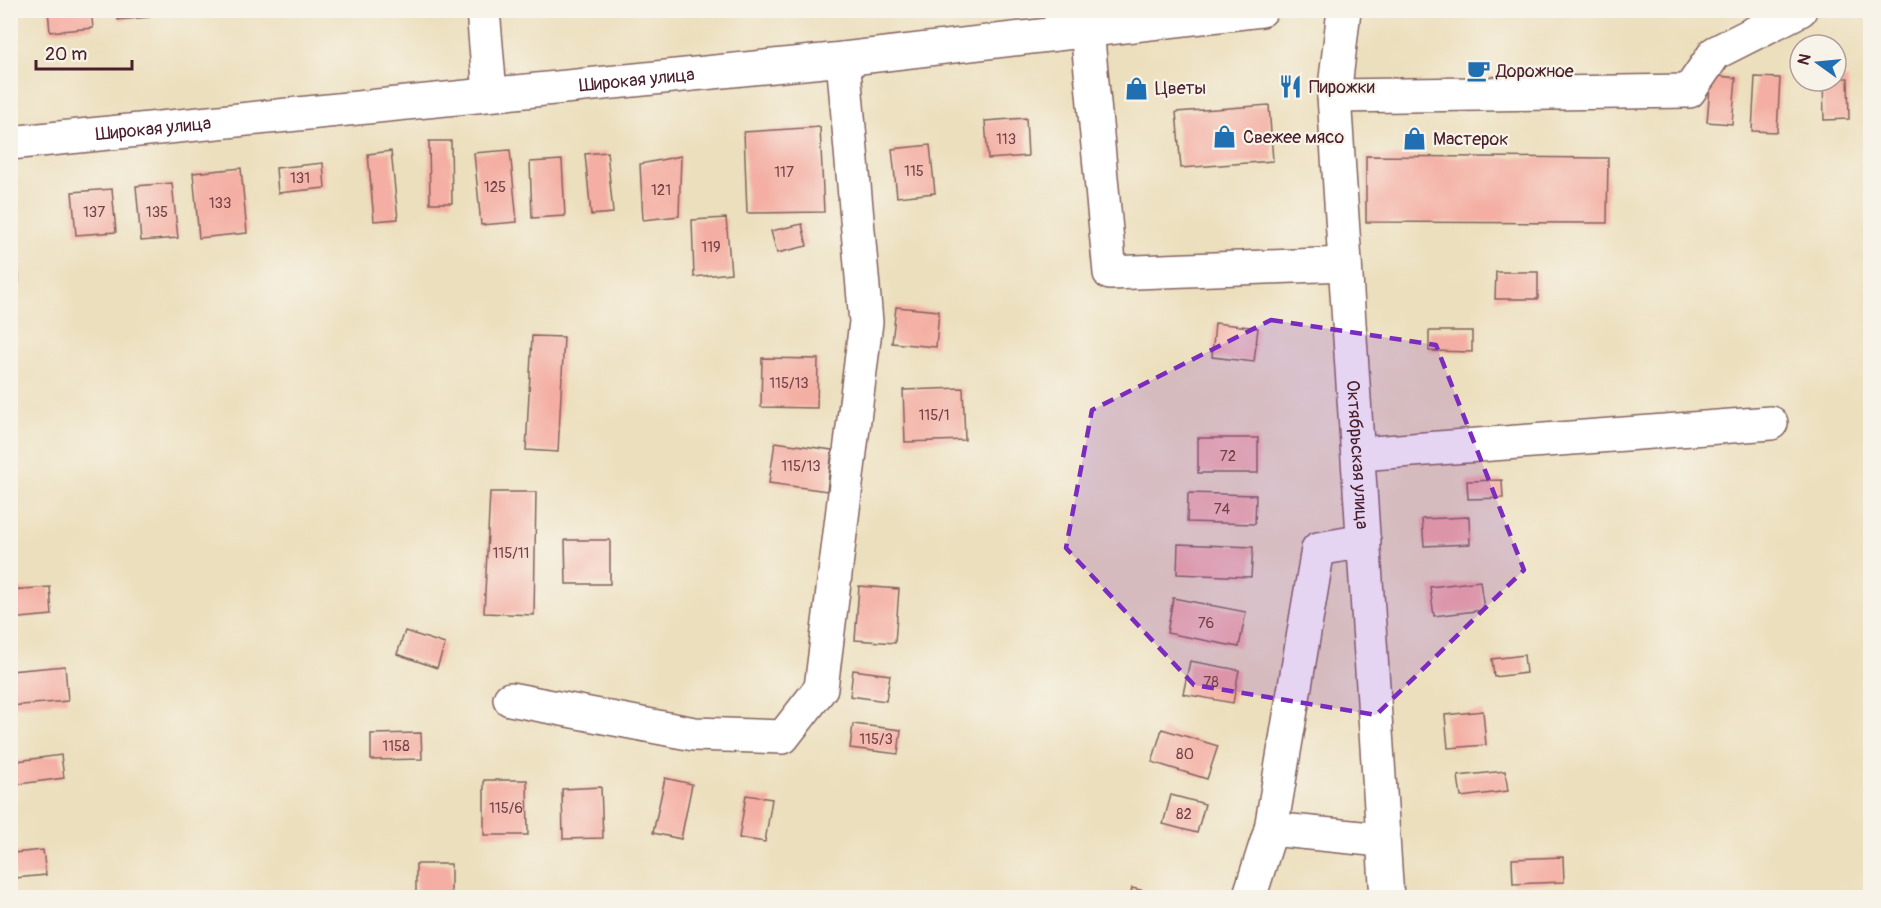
<svg xmlns="http://www.w3.org/2000/svg" width="1881" height="908" viewBox="0 0 1881 908" font-family="Pangolin,sans-serif">
<rect width="100%" height="100%" fill="#f7f3e8"/>
<filter id="ink" filterUnits="userSpaceOnUse"><feTurbulence type="fractalNoise" baseFrequency=".0167" numOctaves="2"/><feDisplacementMap in="SourceGraphic" scale="12" xChannelSelector="R" yChannelSelector="G"/><feConvolveMatrix kernelMatrix="1 2 1 2 8 2 1 2 1" color-interpolation-filters="sRGB"/></filter>
<filter id="wash" filterUnits="userSpaceOnUse"><feTurbulence type="fractalNoise" baseFrequency=".008" numOctaves="4" result="noise"/><feDisplacementMap in="SourceGraphic" scale="24" xChannelSelector="R" yChannelSelector="G"/><feGaussianBlur stdDeviation="1.35" result="paint"/><feColorMatrix in="noise" values="0 0 0 0 0 0 0 0 0 0 0 0 0 0 0 0 0 1.4 0 .05"/><feComposite in="paint" operator="in"/></filter>
<g filter="url(#wash)">
<rect width="100%" height="100%" fill="#ecdfbd"/>
<g id="blocks">
<path fill="#f4aea3" d="M48 10H91L93 28 50 32Z
M118 10H149V17L118 20Z
M189 10H215L216 13 190 15Z
M1711 75 1736 78 1732 124 1707 122Z
M1755 77 1780 78 1777 132 1752 131Z
M1836 78H1848L1849 119 1824 120 1823 81H1836Z
M1269 105 1273 161 1181 168 1176 112Z
M1026 118 1028 156 988 159 985 121Z
M820 127 824 212 747 213 744 132Z
M429 141H451L452 203H430Z
M930 145 935 193 897 197 892 149Z
M510 150 517 222 481 225 474 153Z
M391 151 398 219 374 221 368 154Z
M607 152 613 213 591 215 585 154Z
M681 156 679 216 643 220 640 164Z
M1366 156 1608 158 1607 223 1366 222Z
M562 160 565 216 532 218 530 162Z
M323 163 325 188 278 193 276 168Z
M241 168 247 233 199 238 193 173Z
M172 183 178 238 141 241 136 186Z
M112 189 116 232 76 235 72 192Z
M726 218 731 273 694 277 692 220Z
M802 224 807 246 777 253 771 231Z
M10 231H16L19 282 10 283Z
M1496 272H1538V299H1495Z
M896 307 939 311 936 347 892 343Z
M1215 323 1258 328 1254 362 1212 357Z
M1429 331H1472V352L1429 351Z
M532 336 564 337 558 452 526 450Z
M762 358 818 359 817 408 761 407Z
M963 388 965 440 905 442 903 390Z
M1198 438H1258V473H1198Z
M775 442 832 450 827 491 769 483Z
M1502 480 1503 498 1468 499 1467 481Z
M490 492H536L534 615 484 613Z
M1188 493 1256 495 1255 524 1187 522Z
M1469 517 1470 544 1424 546 1422 519Z
M565 540H610V584H566Z
M1178 544 1253 547 1251 577 1177 574Z
M1480 581 1484 610 1434 616 1430 587Z
M859 586 899 589 895 643 855 640Z
M50 587 52 615 10 619V590Z
M1173 598 1246 612 1239 647 1167 633Z
M405 631 445 644 437 668 397 654Z
M1524 655 1526 673 1494 677 1492 659Z
M1190 661 1239 670 1233 703 1183 694Z
M65 666 68 701 10 706V671Z
M853 670 890 675 886 701 850 696Z
M1483 711 1486 745 1448 748 1445 715Z
M853 724 901 730 898 754 850 748Z
M1162 729 1218 746 1207 779 1152 762Z
M421 733 422 759 371 760V734Z
M61 755 64 778 12 785 10 762Z
M1505 771 1508 791 1461 797 1458 776Z
M665 778 692 784 681 839 653 833Z
M484 780H527L528 835H484Z
M601 787 603 838 563 839 562 789Z
M746 795 772 799 765 842 739 838Z
M1171 795 1205 804 1197 833 1163 824Z
M43 850 46 875 15 878 13 853Z
M1563 857 1564 882 1513 884 1512 859Z
M416 864H451V898H416Z
M1132 888 1171 897V898H1130Z"/>
</g>
</g>
<g filter="url(#ink)">
<use href="#blocks" fill-opacity="0" stroke="#83625e" stroke-width="1.5"/>
<g fill="none" stroke-linecap="round" stroke-linejoin="round">
<defs>
<g id="minor">
<path d="M483 10 490 93"/>
<path d="M1061 10V32"/>
<path id="s1" d="M1344 10 1334 96 1387 898"/>
<path d="M1087 29 1110 273 1345 264"/>
<path d="M1334 96 1689 91 1715 53 1800 10"/>
<path d="M1359 454 1771 423"/>
<path d="M510 699 694 734 783 737 821 688 866 322 843 59"/>
<path d="M1271 829 1318 549 1364 541"/>
<path d="M1249 898 1271 829 1381 840"/>
</g>
<g id="major">
<path id="s2" d="M10 143 843 59 1261 10"/>
</g>
</defs>
<use href="#minor" stroke="#83625e" stroke-width="36"/>
<use href="#major" stroke="#83625e" stroke-width="36"/>
<use href="#minor" stroke="#fff" stroke-width="33"/>
<use href="#major" stroke="#fff" stroke-width="33"/>
</g>
</g>
<path fill="#7b2cbf" fill-opacity="0.2" stroke="#7b2cbf" stroke-width="4.5" stroke-dasharray="12 8" stroke-linejoin="round" d="M1271 320 1436 345 1524 570 1376 715 1194 685 1066 548 1092 410Z"/>
<defs>
<symbol id="cafe-bare" viewBox="-9 -9 18 18"><path d="M-5.5-4.5H6V0H3Q3 3.5 0 3.5H-2.5Q-5.5 3.5-5.5 0ZM3-3.2v2h1.7v-2ZM-6 4.5H4V6H-6Z" fill="#1f6fb2" stroke="#f7f3e8" stroke-width="2.5" paint-order="stroke"/></symbol>
<symbol id="restaurant-bare" viewBox="-9 -9 18 18"><path d="M-5-6h1v4h1v-4h1v4h1v-4h1v5L-1.5 .5V6h-2V.5L-5-1ZM5-6V6H3V1.5H1.5Q1.5-4 5-6Z" fill="#1f6fb2" stroke="#f7f3e8" stroke-width="2.5" paint-order="stroke"/></symbol>
<symbol id="shop-bare" viewBox="-9 -9 18 18"><path d="M-5-2.5h2.3a2.7 3.5 0 0 1 5.4 0H5L5.5 6h-11ZM-1.5-2.5h3a1.5 2.3 0 0 0-3 0Z" fill="#1f6fb2" stroke="#f7f3e8" stroke-width="2.5" paint-order="stroke"/></symbol>
</defs>
<g fill-rule="evenodd">
<use href="#cafe-bare" x="1462" y="54" width="33" height="33"/>
<use href="#restaurant-bare" x="1274" y="70" width="33" height="33"/>
<use href="#shop-bare" x="1120" y="72" width="33" height="33"/>
<use href="#shop-bare" x="1208" y="120" width="33" height="33"/>
<use href="#shop-bare" x="1398" y="122" width="33" height="33"/>
</g>
<g text-anchor="middle" stroke-width="4.5" stroke-linejoin="round" paint-order="stroke">
<g font-size="15" fill="#744349">
<text x="1006" y="144">113</text>
<text x="914" y="176">115</text>
<text x="784" y="177">117</text>
<text x="300" y="183">131</text>
<text x="495" y="192">125</text>
<text x="661" y="195">121</text>
<text x="220" y="208">133</text>
<text x="94" y="217">137</text>
<text x="157" y="217">135</text>
<text x="711" y="252">119</text>
<text x="789" y="388">115/13</text>
<text x="934" y="420">115/1</text>
<text x="1228" y="461">72</text>
<text x="801" y="471">115/13</text>
<text x="1222" y="514">74</text>
<text x="511" y="558">115/11</text>
<text x="1206" y="628">76</text>
<text x="1211" y="687">78</text>
<text x="876" y="744">115/3</text>
<text x="396" y="751">1158</text>
<text x="1185" y="759">80</text>
<text x="506" y="813">115/6</text>
<text x="1184" y="819">82</text>
</g>
<g font-size="18" fill="#4a1f2b" stroke="#f7f3e8" text-anchor="start">
<text x="1496" y="77">Дорожное</text>
<text x="1309" y="93">Пирожки</text>
<text x="1155" y="94">Цветы</text>
<text x="1243" y="143">Свежее мясо</text>
<text x="1433" y="145">Мастерок</text>
</g>
<g font-size="18" fill="#4a1f2b" stroke="#f7f3e8">
<text dy="6" stroke="none"><textPath href="#s2" startOffset="630">Широкая улица</textPath></text>
<text dy="6" stroke="none"><textPath href="#s2" startOffset="144">Широкая улица</textPath></text>
<text dy="6" stroke="none"><textPath href="#s1" startOffset="446">Октябрьская улица</textPath></text>
</g>
</g>
<rect width="1881" height="908" fill="none" stroke="#f7f3e8" stroke-width="36"/>
<g transform="translate(1818 63) rotate(285)"><circle r="28" fill="#f7f3e8" stroke="#b29e9c" stroke-width="1.5"/>
<path d="M0-4.5L10 22L0 15L-10 22Z" fill="#1f6fb2"/>
<text y="-9" font-size="16" font-weight="bold" text-anchor="middle" fill="#4a1f2b">N</text>
</g>
<path d="M36 60v9h96v-9" fill="none" stroke="#4a1f2b" stroke-width="3"/>
<text x="45" y="60" font-size="18" fill="#4a1f2b" stroke="#f7f3e8" stroke-width="4.5" paint-order="stroke">20 m</text>
</svg>
